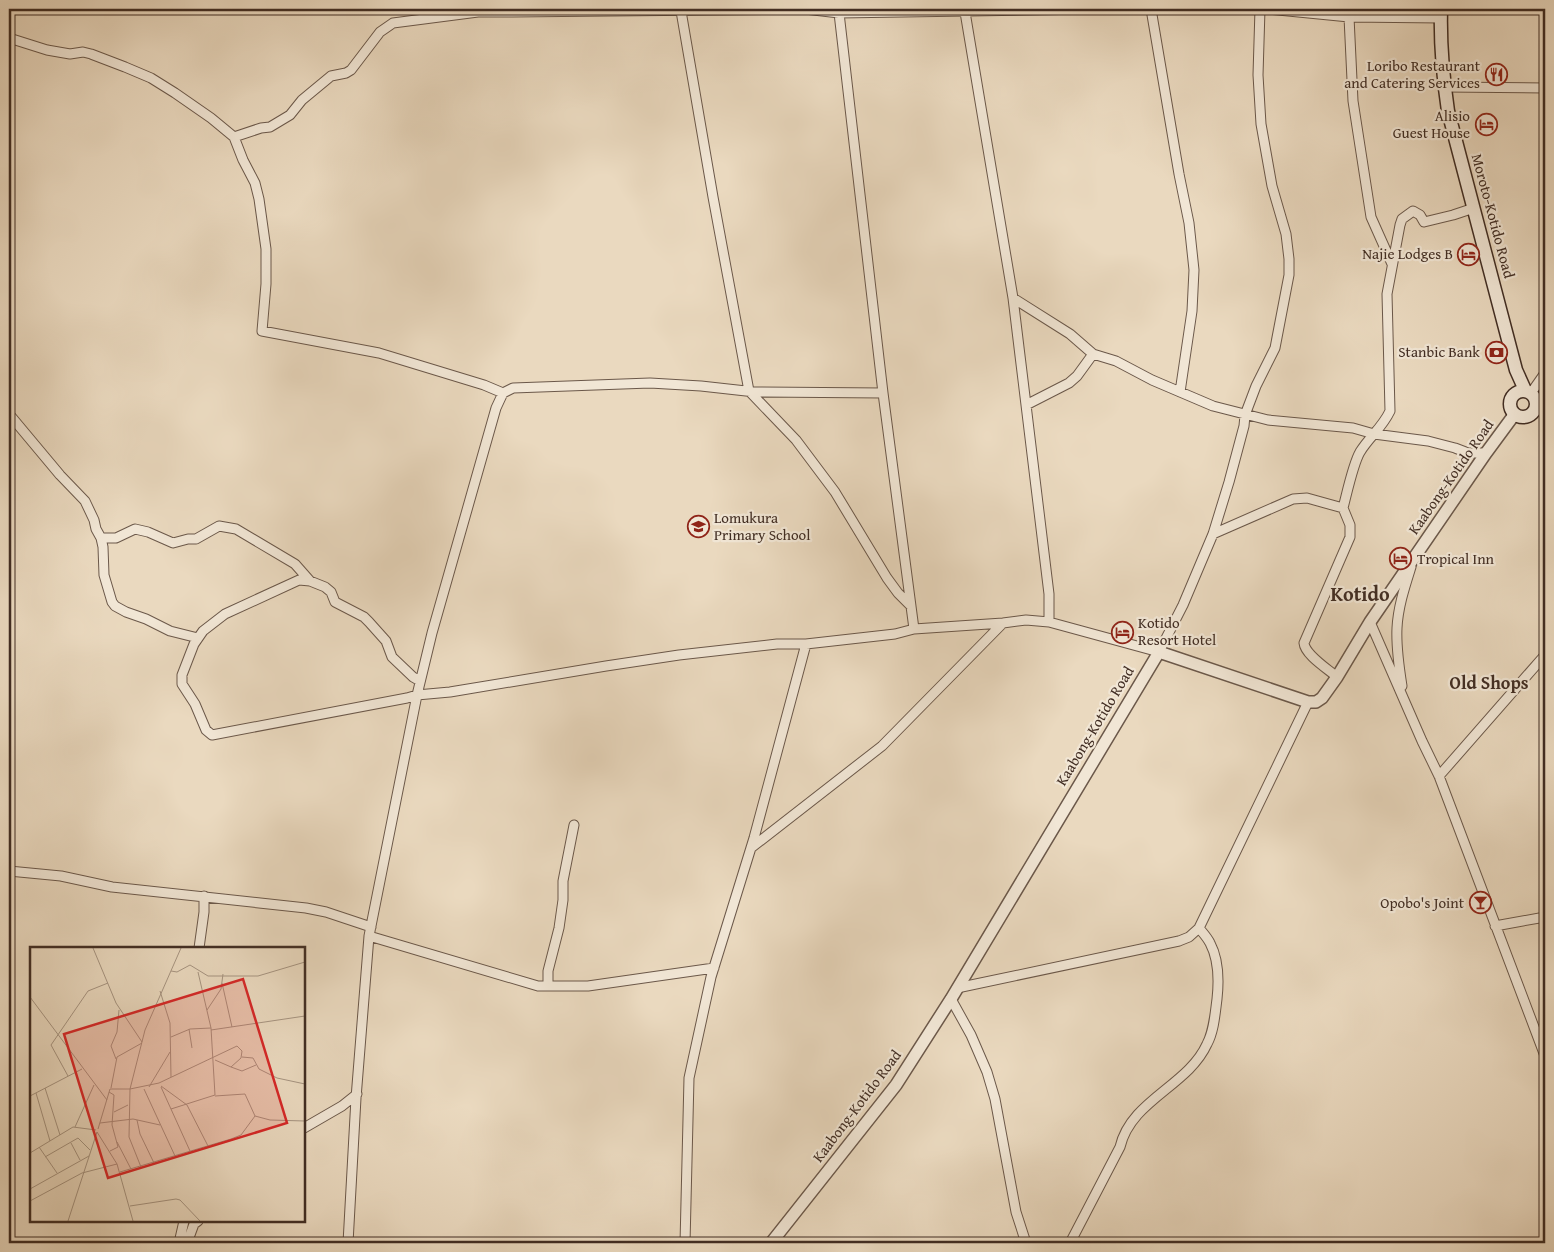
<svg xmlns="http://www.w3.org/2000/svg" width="1554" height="1252" viewBox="0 0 1554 1252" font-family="'Gentium Book Plus',serif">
<rect width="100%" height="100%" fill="#ead9bf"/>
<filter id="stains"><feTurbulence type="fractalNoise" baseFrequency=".004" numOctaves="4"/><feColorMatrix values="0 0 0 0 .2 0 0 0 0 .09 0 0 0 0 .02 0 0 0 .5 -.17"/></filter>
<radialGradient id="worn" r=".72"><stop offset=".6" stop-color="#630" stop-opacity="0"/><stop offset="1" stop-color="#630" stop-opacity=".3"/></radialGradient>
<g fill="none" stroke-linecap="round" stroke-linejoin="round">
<defs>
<path id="minor" d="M1151 9 1179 174 1189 223 1194 270 1192 311 1180 392
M1268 9 1349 17 1441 18
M681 11 713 197 749 391 796 440 835 492 887 578 898 593 911 606
M965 12 1013 298 1049 594V622
M839 13 883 393 914 629
M1349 17 1353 101 1371 217 1392 264
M9 38 47 50 70 54 83 52 91 54 125 67 151 78 175 93 211 118 234 137 243 160 255 183 259 199 266 249V284L262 331 379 353 484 385 503 393
M1444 87 1545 88
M234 137 261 128 270 127 290 115 302 100 331 76 346 73 351 70 380 32 393 23 478 12H512L805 9 839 13 1088 9
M1013 298 1070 334 1093 354 1116 361 1152 380 1213 406 1268 420 1353 428 1374 434 1428 441 1455 448 1468 453H1486
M1531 393 1545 373
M1026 405 1069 383 1077 376 1093 354
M9 414 60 475 85 501 94 520 96 529 101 538 103 547 104 575 112 602 115 606 126 612 146 619 170 631 198 638
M1213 534 1293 499 1307 498 1343 508
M101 538H116L135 529 148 532 173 543 188 539H196L219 526 236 529 295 564 310 581
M1370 622 1422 741 1439 776 1545 1056
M1337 677C1328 669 1305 655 1304 643L1350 537V525L1343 508C1347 493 1353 464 1360 452 1370 436 1382 428 1390 411L1387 294 1400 225 1402 219 1413 211 1420 215 1424 222 1453 215 1474 208
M420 681 413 677 392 657 386 641 369 622 364 617 335 602 331 592 325 587 310 581 299 580 225 614 203 631 194 644 182 675V684L195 704 206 730 212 735 407 698 417 695 450 692 606 666 679 655 777 644H806L895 634 914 629 1003 623 1026 620 1049 622 1159 652 1183 605 1213 534 1229 482 1244 426 1245 415 1256 386 1275 348 1289 275V259L1286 234 1272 186 1261 124 1258 75 1260 9
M1402 686C1399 667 1396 647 1397 628 1398 607 1405 586 1411 567
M1439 776 1545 655
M751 848 882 746 1003 623
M9 871 61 876 112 887 306 908 326 912 371 927
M1495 926 1545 917
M369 936 538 986H588L714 968
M199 948 204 912V896
M548 986V971L559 928 563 900V881L574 825
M957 988 1179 941 1189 937 1199 928 1308 702
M951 999 971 1035 987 1072 995 1099 1016 1212 1026 1243
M304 1128 342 1106 357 1094
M179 1243 184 1221
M187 1243 194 1224 198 1221
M348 1243 356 1098 369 936 417 695 432 633 496 408 503 393 513 388 650 383 701 386 755 392 883 393
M685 1243 689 1078 711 977 754 838 806 644
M1070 1243 1120 1147C1131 1100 1188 1086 1207 1044 1214 1031 1215 1014 1217 999 1219 981 1219 960 1210 943 1207 937 1202 932 1199 928"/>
<path id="tertiary" d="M771 1243 896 1085 951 999 1159 652 1308 702H1316L1322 698 1337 677 1370 622 1486 453 1514 415"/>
<path id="secondary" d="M1441 9C1440 43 1443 77 1448 111L1516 370 1525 390
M1510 404a13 13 0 1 1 26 0a13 13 0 1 1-26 0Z"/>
</defs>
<use href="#minor" stroke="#6b584a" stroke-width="11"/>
<use href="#tertiary" stroke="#6b584a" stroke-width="14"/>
<use href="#secondary" stroke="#412d23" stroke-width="15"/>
<use href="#minor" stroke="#f1e6d5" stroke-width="9"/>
<use href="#tertiary" stroke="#f1e6d5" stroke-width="11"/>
<use href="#secondary" stroke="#f1e6d5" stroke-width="12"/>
</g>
<defs>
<symbol id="restaurant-ring" viewBox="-11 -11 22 22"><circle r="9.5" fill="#f1e6d5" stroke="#8f2418" stroke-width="1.5"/><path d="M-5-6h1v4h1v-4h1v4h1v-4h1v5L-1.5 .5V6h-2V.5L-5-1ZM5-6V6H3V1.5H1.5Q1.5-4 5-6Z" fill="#8f2418"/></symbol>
<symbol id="hotel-ring" viewBox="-11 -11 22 22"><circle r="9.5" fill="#f1e6d5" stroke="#8f2418" stroke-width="1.5"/><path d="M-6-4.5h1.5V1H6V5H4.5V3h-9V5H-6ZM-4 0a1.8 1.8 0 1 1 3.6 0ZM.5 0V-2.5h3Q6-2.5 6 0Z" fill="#8f2418"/></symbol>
<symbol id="bank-ring" viewBox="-11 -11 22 22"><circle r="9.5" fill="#f1e6d5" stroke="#8f2418" stroke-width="1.5"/><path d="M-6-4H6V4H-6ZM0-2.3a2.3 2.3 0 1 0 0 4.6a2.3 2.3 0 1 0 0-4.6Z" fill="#8f2418"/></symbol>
<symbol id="school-ring" viewBox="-11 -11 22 22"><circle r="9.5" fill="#f1e6d5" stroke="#8f2418" stroke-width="1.5"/><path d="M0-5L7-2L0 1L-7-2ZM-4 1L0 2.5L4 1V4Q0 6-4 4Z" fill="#8f2418"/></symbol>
<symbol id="bar-ring" viewBox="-11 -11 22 22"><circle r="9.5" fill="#f1e6d5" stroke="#8f2418" stroke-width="1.5"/><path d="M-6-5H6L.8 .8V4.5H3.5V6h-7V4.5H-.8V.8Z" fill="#8f2418"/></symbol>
</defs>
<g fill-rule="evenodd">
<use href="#restaurant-ring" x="1484" y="62" width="25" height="25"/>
<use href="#hotel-ring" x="1474" y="112" width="25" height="25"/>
<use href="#hotel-ring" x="1456" y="242" width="25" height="25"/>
<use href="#bank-ring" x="1484" y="340" width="25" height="25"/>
<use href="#school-ring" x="686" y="514" width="25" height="25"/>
<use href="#hotel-ring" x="1388" y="546" width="25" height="25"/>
<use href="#hotel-ring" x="1110" y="620" width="25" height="25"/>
<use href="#bar-ring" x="1468" y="890" width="25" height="25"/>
</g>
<g text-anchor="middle" stroke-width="4.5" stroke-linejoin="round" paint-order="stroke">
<g font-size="15" fill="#412d23" stroke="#f1e6d5" text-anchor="end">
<text x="1480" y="71">Loribo Restaurant<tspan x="1480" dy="17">and Catering Services</tspan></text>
<text x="1470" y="121">Alisio<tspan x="1470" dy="17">Guest House</tspan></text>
<text x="1453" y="259">Najie Lodges B</text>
<text x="1480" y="357">Stanbic Bank</text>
<text x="714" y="523" text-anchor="start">Lomukura<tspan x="714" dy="17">Primary School</tspan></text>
<text x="1417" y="564" text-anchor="start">Tropical Inn</text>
<text x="1138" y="628" text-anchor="start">Kotido<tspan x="1138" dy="17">Resort Hotel</tspan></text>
<text x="1464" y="908">Opobo's Joint</text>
</g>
<g font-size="15" fill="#412d23" stroke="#f1e6d5">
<text transform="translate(1493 216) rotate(75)" y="5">Moroto-Kotido Road</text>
<text transform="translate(1451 477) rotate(-55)" y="5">Kaabong-Kotido Road</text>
<text transform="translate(1095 726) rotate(-59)" y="5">Kaabong-Kotido Road</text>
<text transform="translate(857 1106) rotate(-53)" y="5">Kaabong-Kotido Road</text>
</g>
<g font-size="18" font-weight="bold" fill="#412d23" stroke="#f1e6d5">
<text x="1489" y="689">Old Shops</text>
</g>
<g font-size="20" font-weight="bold" fill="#412d23" stroke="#f1e6d5">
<text x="1360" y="601">Kotido</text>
</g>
</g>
<g transform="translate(30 947)">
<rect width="275" height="275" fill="#ead9bf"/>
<path fill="none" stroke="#a69481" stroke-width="1" d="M63 1 86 56 112 95M141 24 147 25 160 18 178 29H228L275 15M192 36 202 80M130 44 140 76 141 130M0 50 77 153M177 63 191 42 193 27M159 82 162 101M181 83 275 69M141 90 160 82 181 81M212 110 223 111 229 122 247 131 275 137M86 112 81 99 87 85 89 63M201 120 212 124 226 118M38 129 21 98 58 44 78 36M131 139 157 158 178 199M119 140 140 105M131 140 160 204M15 141 30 188M81 141 87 110 112 96M114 142 145 209M79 145 84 148 82 178 88 200 80 204M6 146 20 194M0 149 52 122M185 149 215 147 225 169 240 173 275 174M141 162 185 148 181 81 168 25M84 165 98 158M107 173 110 187 124 216M70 176 103 172 130 178M45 180 64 138M68 182 80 142H100L115 83 151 1M67 185 87 217 103 274M87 195 101 222M41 196 50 213M9 200 27 226M0 206 43 180 66 183M15 210 48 191 60 203M111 220 99 190 100 142 129 136 207 99 212 104 211 111 201 120 185 113M90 225 201 192 211 188 225 169M0 242 59 209M0 254 52 226 87 217M100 259 146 252 150 253 170 274M38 274 67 185"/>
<path fill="#d62828" fill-opacity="0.15" stroke="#d62828" stroke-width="2.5" d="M213 32 257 176 78 231 34 87Z"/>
<rect width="275" height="275" fill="none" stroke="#412d23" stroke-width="2.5"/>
</g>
<rect width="1554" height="1252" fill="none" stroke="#ead9bf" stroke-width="30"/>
<rect x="10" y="10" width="1534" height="1232" fill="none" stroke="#412d23" stroke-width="2.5"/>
<rect x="15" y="15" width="1524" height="1222" fill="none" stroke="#412d23"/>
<rect width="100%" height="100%" filter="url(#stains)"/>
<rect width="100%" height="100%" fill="url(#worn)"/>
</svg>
